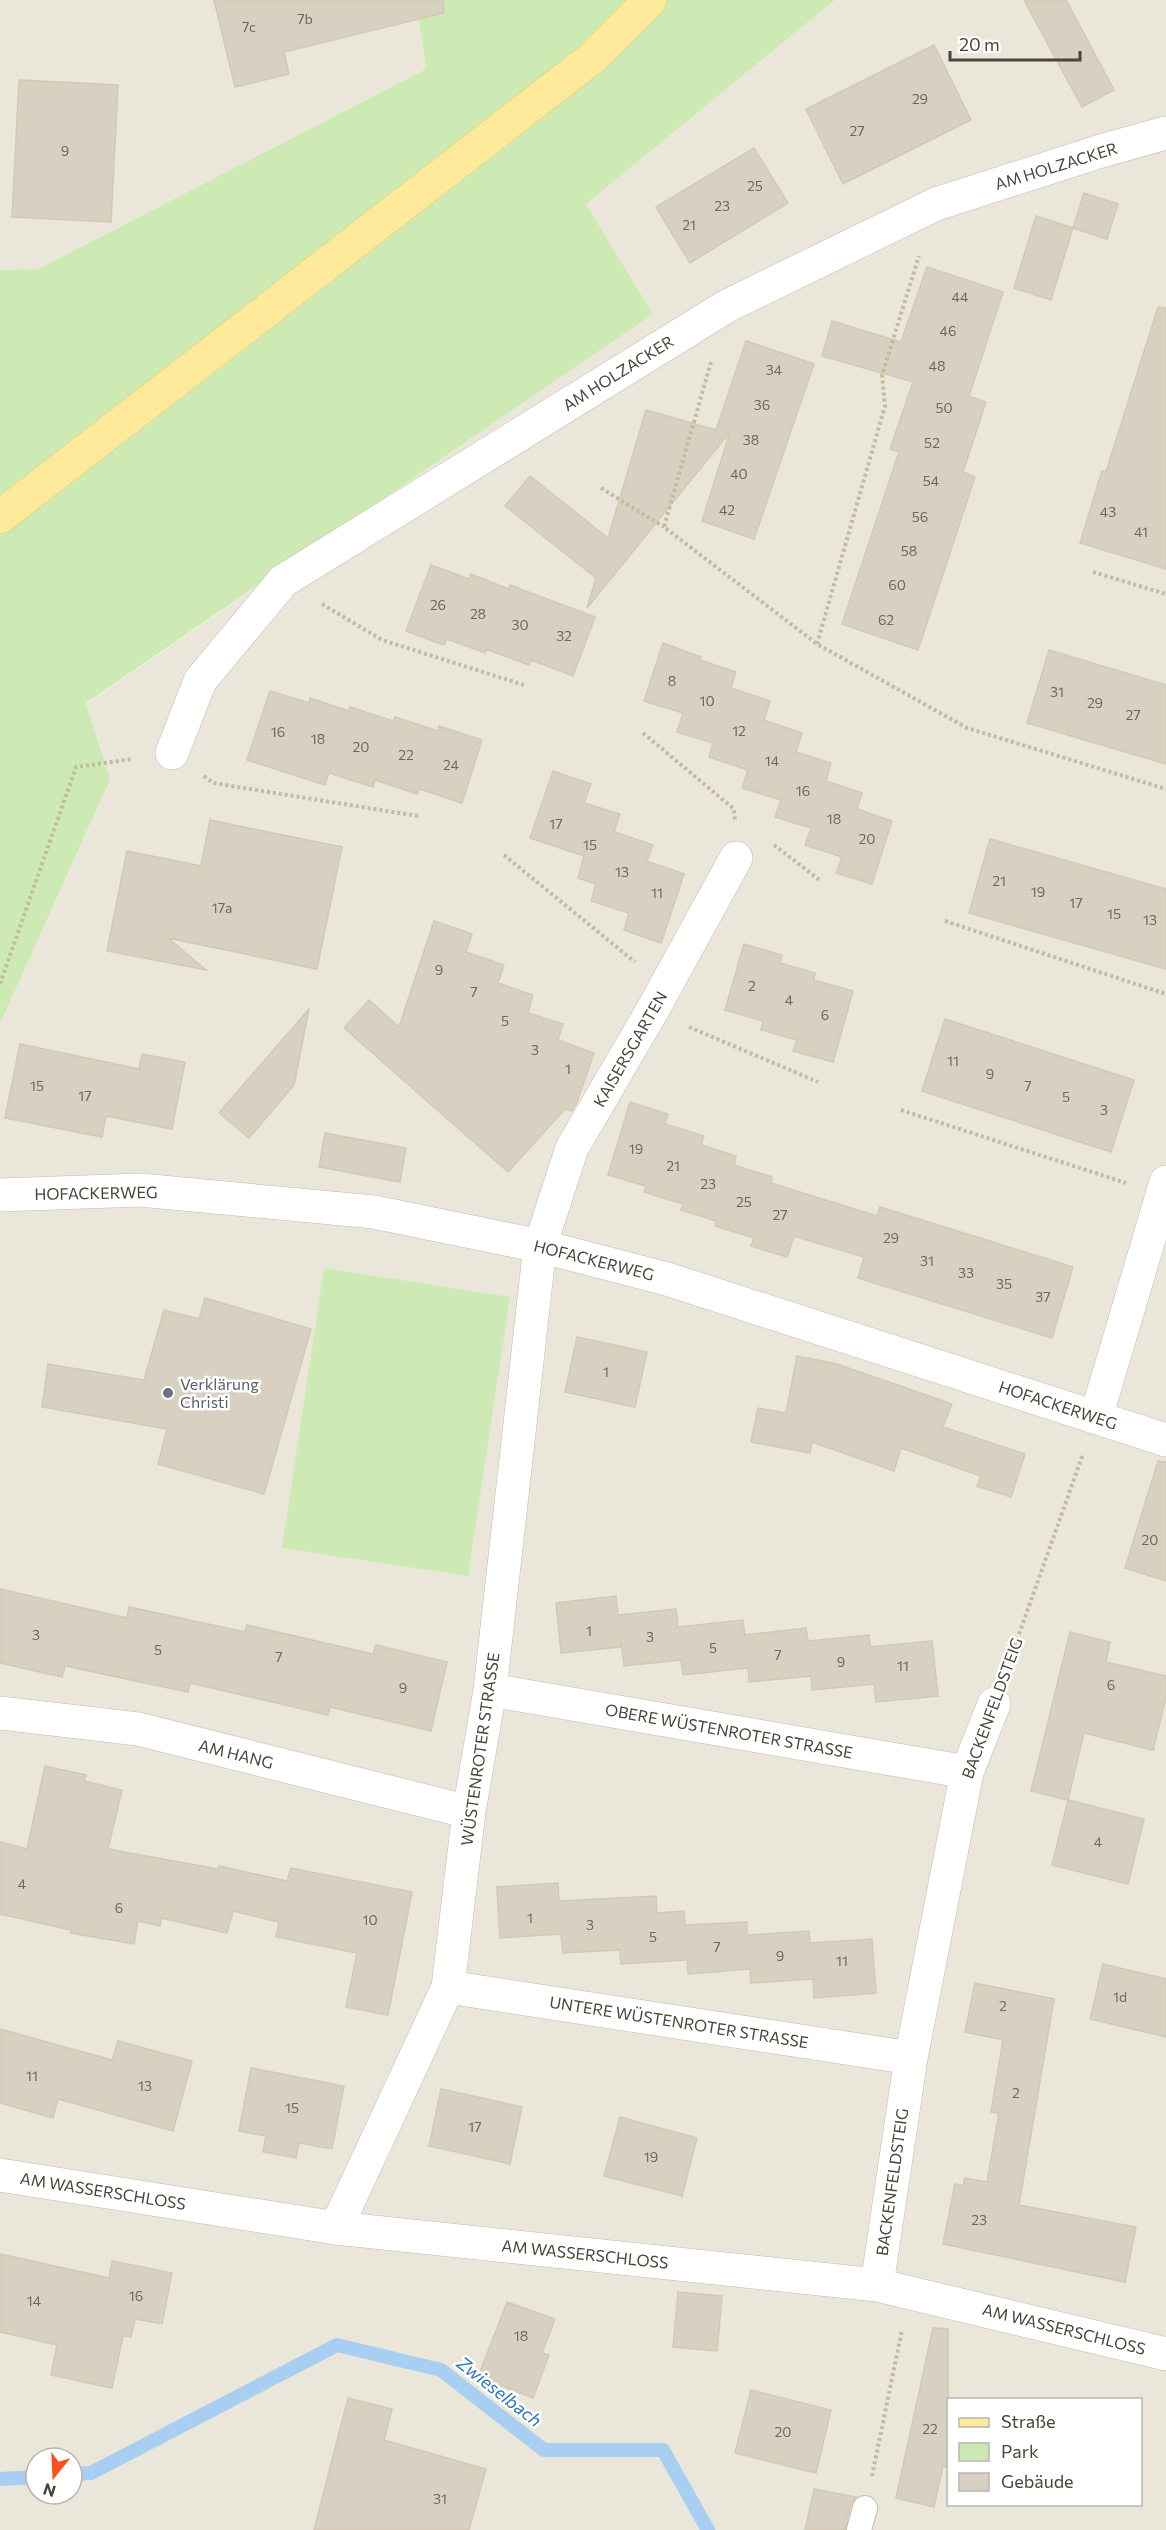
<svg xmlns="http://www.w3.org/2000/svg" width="1166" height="2530" viewBox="0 0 1166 2530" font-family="Commissioner,sans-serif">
<rect width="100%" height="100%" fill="#f6f4ec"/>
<path fill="#eae6da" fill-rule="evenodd" d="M0 0H416L426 69 38 269 0 270Z
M835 0H1166V2530H0V1024L110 781 86 704 653 314 586 204ZM948 2400H1140V2504H948ZM36 2458H72V2494H36Z"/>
<path fill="#ceeab4" d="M416 0H835L586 204 653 314 86 703 110 780 0 1024V270L38 269 426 69Z
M324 1268 510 1297 468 1576 282 1548Z"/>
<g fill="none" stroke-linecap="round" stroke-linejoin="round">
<path stroke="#a8cef2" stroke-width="14" d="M72 2474 91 2473 337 2345 441 2370 544 2450H663L708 2530
M0 2479 36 2477"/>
</g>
<path fill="#d8d1c1" stroke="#d3c9b3" stroke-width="1.5" d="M214 0H443L444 13 284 52 289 74 235 87Z
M1024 0H1066L1114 90 1082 107Z
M934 45 971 120 843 184 806 109Z
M19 80 118 85 111 222 12 217Z
M754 148 788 203 690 263 656 207Z
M1084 193 1118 204 1107 239 1073 228Z
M1036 216 1073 228 1051 300 1014 288Z
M927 267 1003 292 969 396 986 402 963 472 975 477 918 650 842 624 899 452 890 449 913 382 822 356 832 321 901 342Z
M1158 307 1166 308V569L1080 543 1102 471 1106 472Z
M746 341 814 364 754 539 702 521 730 432 587 608 596 578 505 506 530 476 608 538 646 410 716 430Z
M431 565 469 579 471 574 509 589 510 585 595 617 573 676 531 660 529 665 486 649 485 653 447 639 444 645 406 631Z
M663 643 701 657 700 660 736 672 731 688 770 701 764 720 802 733 796 752 831 763 826 781 862 793 857 809 892 821 872 884 836 873 842 857 805 845 811 828 775 817 781 800 742 788 748 770 709 757 713 743 677 732 683 713 644 701Z
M1049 650 1166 685V764L1027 723Z
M270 691 309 703 310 698 349 711 350 707 393 721 395 717 438 731 439 726 482 740 462 803 419 789 417 794 375 780 373 787 329 773 325 785 247 760Z
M553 771 591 784 584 803 620 814 614 832 653 845 647 861 684 874 661 943 624 930 629 913 591 901 596 884 578 878 584 856 530 838Z
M210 820 342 847 317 969 168 938 206 970 107 951 127 851 201 866Z
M990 839 1166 889V969L969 913Z
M434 921 472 934 466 952 504 965 498 983 533 995 528 1013 563 1024 558 1040 594 1053 577 1102 572 1111 565 1109 508 1172 344 1028 369 1000 399 1027Z
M744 944 782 955 780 963 815 973 814 980 853 991 833 1062 793 1051 797 1040 761 1030 763 1021 725 1010Z
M309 1009 294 1085 249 1138 219 1113Z
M945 1019 1134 1080 1111 1152 922 1091Z
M20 1044 139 1069 142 1054 185 1062 172 1129 106 1116 102 1137 5 1118Z
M630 1102 668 1114 665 1124 704 1136 701 1145 736 1156 734 1165 772 1177 771 1183 877 1216 880 1207 1073 1267 1052 1338 858 1278 864 1257 794 1236 787 1257 751 1246 754 1238 715 1226 716 1221 681 1210 683 1204 644 1192 646 1186 608 1175Z
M325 1133 406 1148 400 1182 319 1167Z
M205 1298 311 1329 264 1494 158 1464 167 1429 42 1407 48 1364 144 1380 164 1310 199 1319Z
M577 1337 647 1352 635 1407 565 1392Z
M797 1356 837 1364 952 1404 943 1427 1025 1454 1011 1497 977 1486 981 1476 901 1448 894 1471 812 1442 810 1453 751 1442 758 1408 786 1413Z
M1158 1461 1166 1462V1581L1125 1568Z
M0 1589 127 1618 129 1607 245 1632 247 1625 373 1654 376 1645 447 1662 431 1731 330 1707 328 1715 190 1683 188 1692 65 1666 62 1677 0 1663Z
M616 1596 618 1615 676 1609 678 1627 743 1620 745 1635 806 1628 808 1641 869 1635 870 1647 932 1641 938 1696 876 1702 874 1684 812 1690 811 1676 749 1682 748 1668 683 1675 681 1660 624 1666 621 1641V1647L561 1653 556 1603Z
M1070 1632 1110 1642 1106 1662 1166 1676V1698L1153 1750 1084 1733 1068 1800 1031 1791Z
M45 1766 86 1775 84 1781 122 1790 108 1849 218 1869 219 1866 287 1881 291 1868 412 1892 388 2015 346 2007 357 1953 276 1937 279 1922 233 1911 227 1933 161 1918 160 1926 138 1921 134 1944 71 1933V1930L0 1914V1842L27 1849Z
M1068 1800 1144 1819 1128 1884 1052 1865Z
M558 1883 559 1901 656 1896 657 1913 684 1911 685 1925 747 1922V1935L809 1931 810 1943 872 1939 876 1993 814 1998 813 1979 751 1983 750 1969 688 1974 687 1960 621 1964 620 1950 563 1953 561 1934 500 1938 497 1887Z
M1103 1964 1166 1979V2037L1090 2019Z
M975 1983 1054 1999 1019 2205 1136 2227 1125 2282 943 2244 955 2184 963 2186 965 2178 987 2182 999 2113 991 2112 1003 2040 965 2032Z
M0 2029 112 2060 118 2041 192 2061 173 2131 58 2099 53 2118 0 2103Z
M251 2068 344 2086 332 2149 299 2143 296 2158 263 2152 266 2136 239 2131Z
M441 2089 522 2107 510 2164 429 2146Z
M620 2117 697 2138 682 2196 604 2176Z
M0 2254 109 2278 112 2261 172 2273 162 2324 135 2319 131 2337 123 2336 112 2388 51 2375 57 2345 0 2332Z
M678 2292 722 2296 717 2351 673 2347Z
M507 2302 555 2319 542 2353 549 2355 533 2398 478 2377Z
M933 2328 948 2329V2467L943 2466 934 2507 896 2498Z
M751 2390 831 2410 816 2473 735 2453Z
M348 2398 392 2409 384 2440 486 2469 469 2530H314Z
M814 2489 856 2497 851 2504 845 2530H805Z"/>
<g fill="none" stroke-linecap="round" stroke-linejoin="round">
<defs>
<path id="lane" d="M859 2530 865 2508"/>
<path id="street" d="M172 753 200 681 283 581 727 306 936 204 1101 151 1166 133
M0 1195 140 1190 374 1212 540 1246 667 1279 1166 1440
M1096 1417 1166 1182
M490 1690 967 1772
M0 1713 138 1729 469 1812
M448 1987 911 2058
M0 2175 336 2228 877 2285 1166 2354
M336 2228 448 1987 469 1812 490 1690 540 1246 572 1148 652 1011 736 858
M877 2285 911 2058 967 1772 994 1704"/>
<path id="primary" d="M0 517 592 58 650 0"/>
</defs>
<use href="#lane" stroke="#c2bcae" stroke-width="26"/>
<use href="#street" stroke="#c2bcae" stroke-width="34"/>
<use href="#primary" stroke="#e7ca69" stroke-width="34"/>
<path stroke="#c4ba9e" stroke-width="4" stroke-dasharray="3 3" stroke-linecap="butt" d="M711 362 664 527 817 644 967 728 1166 789
M601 488 664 527
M1093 572 1166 594
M322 604 382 640 527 686
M817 644 885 406 882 375 919 256
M643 733 734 809 735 821
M204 776 213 783 418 816
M774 845 821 881
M504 855 635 962
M945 921 1166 994
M0 984 76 767 133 759
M689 1027 818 1082
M901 1110 1126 1183
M1007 1668 1083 1454
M872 2476 902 2330"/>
<use href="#lane" stroke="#fff" stroke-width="24"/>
<use href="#street" stroke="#fff" stroke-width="33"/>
<use href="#primary" stroke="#ffea9c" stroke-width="33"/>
</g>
<circle fill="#6b7280" stroke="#fff" stroke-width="2" cx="168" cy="1393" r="6"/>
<g text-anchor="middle" stroke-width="5" stroke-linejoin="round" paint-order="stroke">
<g font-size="14" fill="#6e685b">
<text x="305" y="24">7b</text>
<text x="249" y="32">7c</text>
<text x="920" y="104">29</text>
<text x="857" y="136">27</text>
<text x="65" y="156">9</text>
<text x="755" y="191">25</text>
<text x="722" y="211">23</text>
<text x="689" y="230">21</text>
<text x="960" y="302">44</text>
<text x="948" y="336">46</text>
<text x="937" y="371">48</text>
<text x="774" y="375">34</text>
<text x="762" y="410">36</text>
<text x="944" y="413">50</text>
<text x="751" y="445">38</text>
<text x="932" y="448">52</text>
<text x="739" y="479">40</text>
<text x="931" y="486">54</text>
<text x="727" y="515">42</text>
<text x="1108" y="517">43</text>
<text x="920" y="522">56</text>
<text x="1141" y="537">41</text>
<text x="909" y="556">58</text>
<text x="897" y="590">60</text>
<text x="438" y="610">26</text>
<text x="478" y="619">28</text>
<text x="886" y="625">62</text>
<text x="520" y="630">30</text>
<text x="564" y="641">32</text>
<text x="672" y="686">8</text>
<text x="1057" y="697">31</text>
<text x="707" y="706">10</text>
<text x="1095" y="708">29</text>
<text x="1133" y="720">27</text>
<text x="739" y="736">12</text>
<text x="278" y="737">16</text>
<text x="318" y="744">18</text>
<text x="361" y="752">20</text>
<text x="406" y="760">22</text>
<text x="772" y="766">14</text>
<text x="451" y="770">24</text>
<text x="803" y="796">16</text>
<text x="834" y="824">18</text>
<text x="556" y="829">17</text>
<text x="867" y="844">20</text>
<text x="590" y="850">15</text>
<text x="622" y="877">13</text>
<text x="999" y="886">21</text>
<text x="1038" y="897">19</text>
<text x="657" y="898">11</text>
<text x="1076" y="908">17</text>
<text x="222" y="913">17a</text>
<text x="1114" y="919">15</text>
<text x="1150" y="925">13</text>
<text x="439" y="975">9</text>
<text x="752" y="991">2</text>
<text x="474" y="997">7</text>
<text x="789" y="1005">4</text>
<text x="825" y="1020">6</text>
<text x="505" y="1026">5</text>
<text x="535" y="1055">3</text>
<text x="953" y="1066">11</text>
<text x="568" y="1074">1</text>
<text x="990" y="1079">9</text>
<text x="37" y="1091">15</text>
<text x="1028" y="1091">7</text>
<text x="85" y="1101">17</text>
<text x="1066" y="1102">5</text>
<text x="1104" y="1115">3</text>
<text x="636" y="1154">19</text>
<text x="673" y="1171">21</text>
<text x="708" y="1189">23</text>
<text x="744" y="1207">25</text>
<text x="780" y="1220">27</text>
<text x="891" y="1243">29</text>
<text x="927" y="1266">31</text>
<text x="966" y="1278">33</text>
<text x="1004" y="1289">35</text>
<text x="1043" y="1302">37</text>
<text x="606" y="1377">1</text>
<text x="1150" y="1545">20</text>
<text x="589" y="1636">1</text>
<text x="36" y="1640">3</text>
<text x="650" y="1642">3</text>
<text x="713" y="1653">5</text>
<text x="158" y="1655">5</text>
<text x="778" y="1660">7</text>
<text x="279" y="1662">7</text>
<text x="841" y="1667">9</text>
<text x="903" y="1671">11</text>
<text x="1111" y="1690">6</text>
<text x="403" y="1693">9</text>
<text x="1098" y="1847">4</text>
<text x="22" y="1889">4</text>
<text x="119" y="1913">6</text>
<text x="530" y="1923">1</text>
<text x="370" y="1925">10</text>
<text x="590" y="1930">3</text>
<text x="653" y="1942">5</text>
<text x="717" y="1952">7</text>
<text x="780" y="1961">9</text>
<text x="842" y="1966">11</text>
<text x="1120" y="2002">1d</text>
<text x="1003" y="2011">2</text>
<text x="32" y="2081">11</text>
<text x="145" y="2091">13</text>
<text x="1016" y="2098">2</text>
<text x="292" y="2113">15</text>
<text x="475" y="2132">17</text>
<text x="651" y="2162">19</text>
<text x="979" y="2225">23</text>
<text x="136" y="2301">16</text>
<text x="34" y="2306">14</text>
<text x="521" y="2341">18</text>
<text x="930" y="2434">22</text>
<text x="783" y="2437">20</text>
<text x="440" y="2504">31</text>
</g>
<g font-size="16" fill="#4b4539" stroke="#fff">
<text transform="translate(1056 166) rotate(-17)" y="6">AM HOLZACKER</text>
<text transform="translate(618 373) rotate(-32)" y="6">AM HOLZACKER</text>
<text transform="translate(630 1049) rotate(-60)" y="6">KAISERSGARTEN</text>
<text transform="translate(96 1193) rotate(-1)" y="6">HOFACKERWEG</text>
<text transform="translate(594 1260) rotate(14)" y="6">HOFACKERWEG</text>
<text transform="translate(1058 1405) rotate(18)" y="6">HOFACKERWEG</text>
<text transform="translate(992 1708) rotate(-70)" y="6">BACKENFELDSTEIG</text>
<text transform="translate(729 1731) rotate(10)" y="6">OBERE WÜSTENROTER STRASSE</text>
<text transform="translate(480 1749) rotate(-82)" y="6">WÜSTENROTER STRASSE</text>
<text transform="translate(236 1754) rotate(14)" y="6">AM HANG</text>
<text transform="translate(679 2022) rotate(9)" y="6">UNTERE WÜSTENROTER STRASSE</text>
<text transform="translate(892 2182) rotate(-82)" y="6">BACKENFELDSTEIG</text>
<text transform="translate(103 2191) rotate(9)" y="6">AM WASSERSCHLOSS</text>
<text transform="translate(585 2254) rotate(6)" y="6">AM WASSERSCHLOSS</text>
<text transform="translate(1064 2329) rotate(14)" y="6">AM WASSERSCHLOSS</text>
</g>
<g font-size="16" fill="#5b616d" stroke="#fff" text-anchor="start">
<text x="180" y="1390">Verklärung<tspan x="180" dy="18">Christi</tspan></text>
</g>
<g font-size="18" font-style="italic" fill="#2e75ba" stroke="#fff">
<text transform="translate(499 2392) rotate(38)" y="6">Zwieselbach</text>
</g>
</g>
<rect x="947" y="2398" width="195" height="108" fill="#ffffff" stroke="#b7b5b0" stroke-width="1.5"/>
<rect x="959" y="2418" width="30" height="9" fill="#ffea9c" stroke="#b7b5b0" stroke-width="1.5"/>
<text x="1001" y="2428" font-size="18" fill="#4b4539">Straße</text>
<rect x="959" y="2443" width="30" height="18" fill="#ceeab4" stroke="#b7b5b0" stroke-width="1.5"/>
<text x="1001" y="2458" font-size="18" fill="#4b4539">Park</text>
<rect x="959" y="2473" width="30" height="18" fill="#d8d1c1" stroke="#b7b5b0" stroke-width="1.5"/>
<text x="1001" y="2488" font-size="18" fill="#4b4539">Gebäude</text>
<g transform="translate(54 2476) rotate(198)"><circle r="28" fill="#ffffff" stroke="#b7b5b0" stroke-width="1.5"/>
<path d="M0-4.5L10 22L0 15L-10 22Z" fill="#fd4e1b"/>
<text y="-9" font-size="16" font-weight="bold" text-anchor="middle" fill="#4b4539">N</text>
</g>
<path d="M950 51v9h130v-9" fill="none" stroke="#4b4539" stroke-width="3"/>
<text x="959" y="51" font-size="18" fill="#4b4539" stroke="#ffffff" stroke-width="4.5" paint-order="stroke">20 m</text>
</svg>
